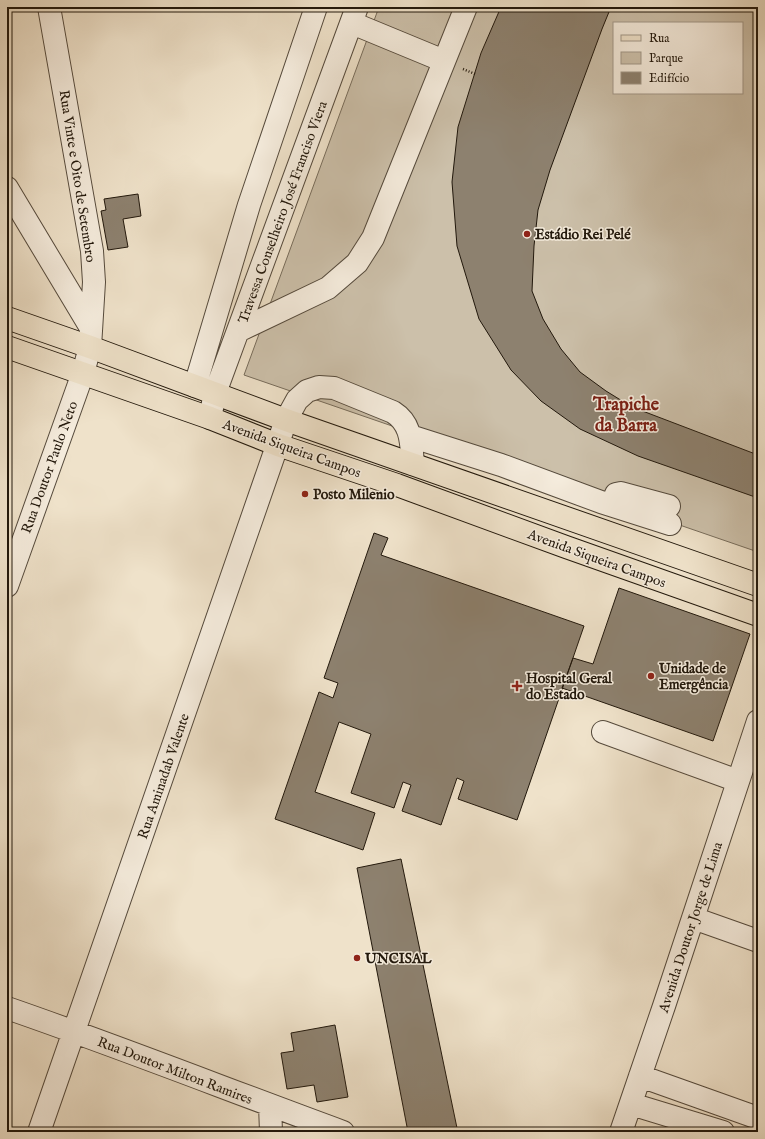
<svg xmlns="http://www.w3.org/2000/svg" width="765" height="1139" viewBox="0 0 765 1139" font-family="'IM FELL English',serif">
<rect width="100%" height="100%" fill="#efe2ca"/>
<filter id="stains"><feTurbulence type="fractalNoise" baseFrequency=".005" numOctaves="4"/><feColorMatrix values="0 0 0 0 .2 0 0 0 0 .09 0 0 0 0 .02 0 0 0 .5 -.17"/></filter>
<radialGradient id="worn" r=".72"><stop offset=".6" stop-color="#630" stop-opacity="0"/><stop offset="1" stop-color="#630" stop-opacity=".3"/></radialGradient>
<path fill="#ccc0aa" stroke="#776c5b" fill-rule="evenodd" d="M379 7H758V552L244 375ZM614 23H742V93H614Z"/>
<path fill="#8d816f" stroke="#22180c" d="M501 7H611L602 29 550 170 538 210 534 246 532 291 543 319 561 349 580 372 606 391 632 407 758 455V498L638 456 580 429 541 401 511 370 479 319 457 246 452 182 458 127 481 53Z
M138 194 141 216 123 219 128 247 108 250 101 211 106 210 104 199Z
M374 533 388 538 381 555 584 626 517 820 458 799 464 781 457 778 441 825 402 811 411 785 403 782 394 808 351 793 371 734 339 722 315 792 375 813 363 850 275 819 319 692 333 698 338 683 324 678Z
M619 588 750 634 713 741 562 688 573 658 593 664Z
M401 859 457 1128 435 1132H408L357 868Z
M335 1025 348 1097 317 1102 314 1085 287 1089 281 1053 294 1051 291 1033Z"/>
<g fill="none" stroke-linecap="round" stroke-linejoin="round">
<defs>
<path id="minor" d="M352 23 444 61
M7 188 91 328
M238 331 328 288 357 263 373 238 466 7
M195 386 249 205 316 7
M210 418 215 393 357 7
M410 436 501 465 601 502 670 524
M616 494 621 493 669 506
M7 586 83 373 90 347 94 282 92 251 49 7
M603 732 738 781
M693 918 758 941
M7 1008C120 1047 231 1091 343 1132
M640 1076 758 1118
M631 1104 723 1132
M270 1105 271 1132
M39 1132 286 420 297 400 307 391 319 387 334 388 393 412C412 424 411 443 413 464
M621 1132 664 1006 758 721"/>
<path id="major" d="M7 318 90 347 286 420 758 585
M7 347 210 418 278 445 397 485 566 547 758 615"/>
</defs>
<use href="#minor" stroke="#554a3c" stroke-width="24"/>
<use href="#major" stroke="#22180c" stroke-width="24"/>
<path stroke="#22180c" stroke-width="2.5" stroke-dasharray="1 2" stroke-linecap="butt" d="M463 69 475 74"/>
<use href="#minor" stroke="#f5ecdd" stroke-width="22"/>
<use href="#major" stroke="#efe2ca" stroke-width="22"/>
</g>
<g fill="#8f2418" stroke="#f5ecdd" stroke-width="1.5">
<circle cx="527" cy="234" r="4"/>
<circle cx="305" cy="494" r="4"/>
<circle cx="651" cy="676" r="4"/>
<path d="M515 680h4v4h4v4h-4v4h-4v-4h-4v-4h4z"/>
<circle cx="357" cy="958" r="4"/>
</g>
<g text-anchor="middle" stroke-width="3" stroke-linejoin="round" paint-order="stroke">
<g font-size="14" fill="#22180c" stroke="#f5ecdd">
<text transform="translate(78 176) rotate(81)" y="5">Rua Vinte e Oito de Setembro</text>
<text transform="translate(282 212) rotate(-70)" y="5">Travessa Conselheiro José Franciso Viera</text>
<text transform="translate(292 448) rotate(20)" y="5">Avenida Siqueira Campos</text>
<text transform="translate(49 467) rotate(-70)" y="5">Rua Doutor Paulo Neto</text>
<text transform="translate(597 558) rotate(20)" y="5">Avenida Siqueira Campos</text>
<text transform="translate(163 776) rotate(-71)" y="5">Rua Aminadab Valente</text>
<text transform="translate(690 927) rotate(-72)" y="5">Avenida Doutor Jorge de Lima</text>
<text transform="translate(175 1070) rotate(21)" y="5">Rua Doutor Milton Ramires</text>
</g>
<g font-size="14" font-weight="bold" fill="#22180c" stroke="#f5ecdd" text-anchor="start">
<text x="535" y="239">Estádio Rei Pelé</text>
<text x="313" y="499">Posto Milenio</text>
<text x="659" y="673">Unidade de<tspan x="659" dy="16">Emergência</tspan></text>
<text x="526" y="683">Hospital Geral<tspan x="526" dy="16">do Estado</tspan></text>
<text x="365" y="963">UNCISAL</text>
</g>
<g font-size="18" font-weight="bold" fill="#7a1f14" stroke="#f5ecdd">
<text x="626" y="410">Trapiche<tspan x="626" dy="21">da Barra</tspan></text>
</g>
</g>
<rect width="765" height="1139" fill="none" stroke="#efe2ca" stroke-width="24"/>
<rect x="8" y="8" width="749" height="1123" fill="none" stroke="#22180c" stroke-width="2"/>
<rect x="12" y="12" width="741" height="1115" fill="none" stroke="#22180c"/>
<rect x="613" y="22" width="130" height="72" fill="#f5ecdd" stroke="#a19789"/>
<rect x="621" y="35" width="20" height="6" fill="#efe2ca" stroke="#a19789"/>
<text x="649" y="42" font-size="12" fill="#22180c">Rua</text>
<rect x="621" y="52" width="20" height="12" fill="#ccc0aa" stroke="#a19789"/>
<text x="649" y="62" font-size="12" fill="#22180c">Parque</text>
<rect x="621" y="72" width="20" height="12" fill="#8d816f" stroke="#a19789"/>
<text x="649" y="82" font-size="12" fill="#22180c">Edifício</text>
<rect width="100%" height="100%" filter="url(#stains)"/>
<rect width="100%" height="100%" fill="url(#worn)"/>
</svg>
